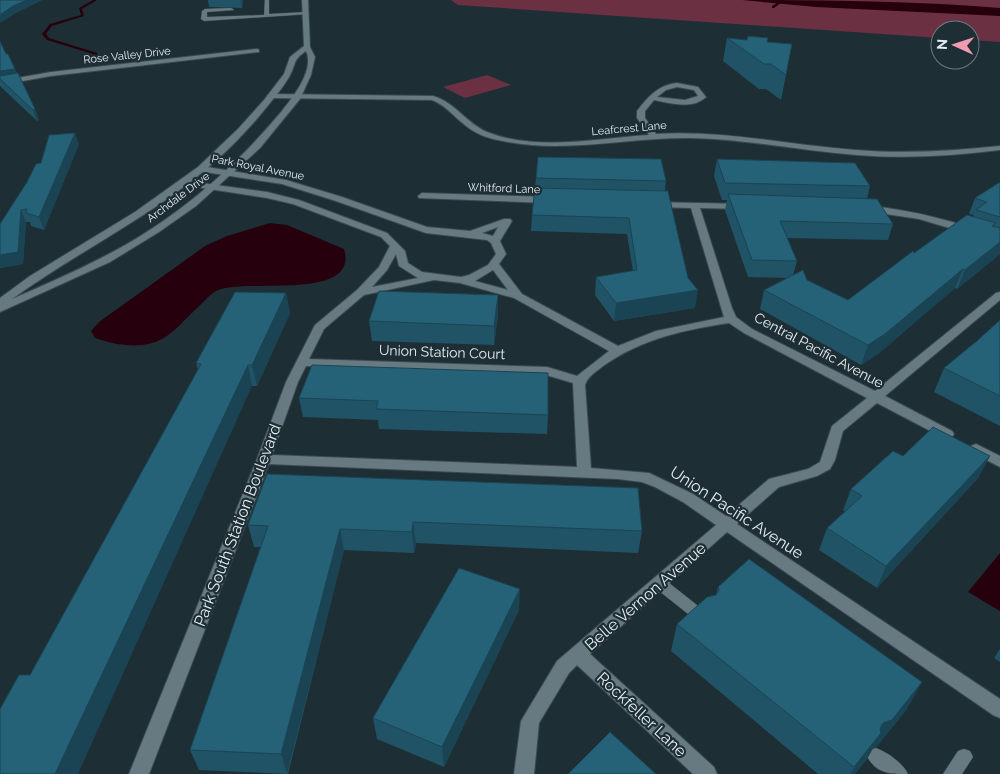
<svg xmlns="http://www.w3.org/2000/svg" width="1000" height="774" viewBox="0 0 1000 774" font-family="Raleway,sans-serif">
<rect width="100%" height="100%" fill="#1e2e35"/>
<path fill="#6b3041" d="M451 0H1000V42L970 40V30H940V38L458 5Z
M487 75 511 85 465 98 443 87Z"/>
<path fill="#27000e" d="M742 0C828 0 914 1 1000 8V16L816 7Z
M270 223 287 225 344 249C360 303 242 277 216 291 209 295 203 303 196 309 186 318 174 333 162 339 142 350 115 345 95 338L91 331 99 322 205 246 227 236Z
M1000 553V611L968 592Z"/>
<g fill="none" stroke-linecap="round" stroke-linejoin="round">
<path fill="#27000e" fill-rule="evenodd" d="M93 0H97L82 9 84 16 52 26 46 34 49 38 97 53V55L88 63 86 62 93 54 47 40 42 34 50 24 81 15 79 8Z
M781 0H785L774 8H772V6Z"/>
<defs>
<path id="service" d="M265 0H269V14L306 12 309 14 204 21 201 19 202 11 205 9 231 8 234 10 207 12V17L264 15Z
M659 577 664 579 707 613 710 617 707 621 702 623 697 621 654 587 652 583 654 579Z
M876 748C887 752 903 763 908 774 890 774 876 774 867 756L870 750Z
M964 749 970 751 973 757 962 774H943L958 751Z"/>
<path id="minor" d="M257 49 259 50V52L51 76 0 85V81L51 72Z
M677 83 698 87 706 97C692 110 670 103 654 100L645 111V118L656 134C724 130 789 145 856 150 904 154 952 151 1000 146V150C952 156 904 159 857 155 801 151 747 139 691 138 628 137 565 154 503 141 490 139 475 134 465 125 454 117 446 105 432 100L271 98 267 96 271 94 433 96C455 102 466 123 487 132 538 152 596 138 649 135L637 118V111C648 97 658 85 677 83ZM677 87 694 90 698 96 685 100 657 97 666 90Z
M201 166 286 180 342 197 427 227 470 231 504 219H510L512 221 500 241 506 254 499 264 522 294 618 346 656 331 724 317 691 208 654 207 651 206V202L745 204 747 206 742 209 700 208 732 308 736 317 752 329 875 391 996 293 1000 292V300L885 396 952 431 954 434 952 437H942L877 403 843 431 835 460 830 469 817 476 779 487 737 524 1000 699V718L993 715 727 532 590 654 714 767 717 774H693L577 665 569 673 539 723 534 774H514L521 721 557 661 716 525 683 502 655 487 642 482 618 479 269 464 149 774H129L257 459 286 382 315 325 357 290 379 267 390 246 381 237 293 204 267 198 183 185 180 184V180L267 192 299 200 387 233 405 251 408 263 422 272 461 277 469 275 488 265 496 254 491 243 487 240 426 233 336 201 282 184 198 171 197 169ZM498 227 493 236 482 233ZM396 254 399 266 418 278 372 287 387 270ZM493 270 508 290 475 281ZM434 280 460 283 514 298 609 351 577 376 547 367 309 359 324 329 364 295ZM729 323 744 333 867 398 832 426 820 462 808 469 769 479 726 516 693 494 649 473 591 468 585 385C588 376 596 372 603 366 641 339 683 330 729 323ZM306 366 546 375 573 383 577 467 272 455 298 382Z
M422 193 549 197 554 200 549 203 419 198 418 196Z
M869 206C914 210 957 222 1000 237V243L919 219 866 211 864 209Z
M976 444 1000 456V467L971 452 969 449 971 446Z"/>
<path id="tertiary" d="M302 0H308L310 47 315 57 311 75 300 99 260 148 196 206 159 232 110 262 0 312V298L30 276 135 212 198 167 238 129 264 100 284 74 290 57 304 46ZM306 51C315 70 293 97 282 111 232 171 171 223 101 258 72 273 42 286 12 299 74 254 145 220 204 171 228 151 251 127 270 103 277 94 285 85 290 75 297 62 292 61 306 51Z"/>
</defs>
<use href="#service" stroke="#3c4a4f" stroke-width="1"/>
<use href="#minor" stroke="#3c4a4f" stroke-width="2"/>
<use href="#tertiary" stroke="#3c4a4f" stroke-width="2"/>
<use href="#service" fill="#677a81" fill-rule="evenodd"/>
<use href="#minor" fill="#677a81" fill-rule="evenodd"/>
<use href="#tertiary" fill="#677a81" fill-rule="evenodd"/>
</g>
<path fill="#205366" d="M208 0H243L242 8 209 7Z
M727 38 767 42 786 75 781 100 766 89H759L723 61Z
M0 41 6 54 15 69 35 109 39 120 37 121 1 87 0 83Z
M79 144 44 230 31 226 30 222H26L23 264 0 268V224L41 163Z
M717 159 870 186 867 199 893 224 888 240 787 238 797 261 793 275 807 280 848 300 914 253 973 216 974 215 969 214 975 198 1000 182V254L957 289 955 288 878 354 861 365 760 309 764 290 788 278 748 277 725 210 727 200H722L714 176Z
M536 178 666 181 665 191 695 308 614 321 595 295 596 277 633 271 627 234 531 231 532 215 535 188Z
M286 293 290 313 257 386H252L30 675 198 370 196 363Z
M498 295V315L494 345 372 341 369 321Z
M1000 320V426L934 392 944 368 978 340Z
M312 365 548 415 547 434 379 429 378 420 303 417 299 398Z
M903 456 979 477 877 588 819 550 827 528 845 512 843 510 851 489Z
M267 474 642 531 638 553 416 543 414 553 344 550 288 774 199 770 190 750 261 547H254L248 525Z
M718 587 907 709 877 746 873 748 867 759 855 774H818L671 651 677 624 716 595Z
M519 610 444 767 377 739 373 718Z
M1000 649V662L994 658Z"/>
<path fill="#1a4453" d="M27 0H43L16 13 0 23V15L13 6Z
M241 0H243L242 8Z
M15 69 18 76 0 79V71Z
M35 109 39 120 37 121 33 110Z
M75 133 79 144 44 230 39 217Z
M21 210 26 222 23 264 0 268V255Z
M1000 242V254L957 289 965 270Z
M963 269 955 288 878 354 861 365 868 345Z
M698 290 695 308 614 321 616 303Z
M286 293 290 313 257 386 252 365Z
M498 295V315L494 345V326Z
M248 365 252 386 78 774H55Z
M990 456 979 477 877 588 886 566Z
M413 522 416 543 414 553 412 532Z
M340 529 344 550 287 774 281 754Z
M520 589 519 610 444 767 442 747Z
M922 682 907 709 877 746 873 748 867 759 855 774H850L883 723Z"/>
<path fill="#256177" stroke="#1a4453" d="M0 0H27L13 6 0 15Z
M748 36 768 38 767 42 792 44 786 75 771 64H764L727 38 747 40Z
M0 41 6 54H8L15 69 0 71Z
M18 73 35 109 33 110 0 79V76Z
M75 133 39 217 26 213 27 209 21 210 18 252 0 255V224L27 182 36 164 41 163 49 135Z
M538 157 661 159 666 181 536 178Z
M717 159 855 163 870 186 725 183Z
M1000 182V217L976 210 987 202 975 198Z
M535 188 668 191 688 278 698 290 616 303 596 277 637 270 629 218 532 215Z
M728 194 877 199 893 224 780 221 797 261 752 260Z
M967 215 996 223 992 226 1000 228V242L965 270 963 269 885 334 868 345 764 290 803 270 807 280 848 300 913 251 914 253Z
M379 291 498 295 494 326 369 321Z
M235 292 286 293 252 365H248L55 774H0V709L19 675H30L201 364 196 363Z
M1000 320V396L944 368 978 340Z
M312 365 548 373V415L376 409 378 401 299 398Z
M933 427 990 456 886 566 827 528 862 496 851 489 893 451 903 456Z
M267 474 638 488 642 531 413 522 412 532 340 529 281 754 190 750 268 526 248 525Z
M749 559 922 682 892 720 883 723 880 729 881 733 854 767 677 624 707 597 716 595 719 590 718 587Z
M459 568 520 589 442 747 373 718Z
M610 732 656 774H568Z"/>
<g text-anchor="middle" stroke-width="4.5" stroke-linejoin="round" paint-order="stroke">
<g font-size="11" fill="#e3edf1" stroke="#1e2e35">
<text transform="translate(127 55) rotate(-6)" y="4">Rose Valley Drive</text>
<text transform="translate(629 128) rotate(-5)" y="4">Leafcrest Lane</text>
<text transform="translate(258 167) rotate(11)" y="4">Park Royal Avenue</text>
<text transform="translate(504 188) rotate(2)" y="4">Whitford Lane</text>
<text transform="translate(178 197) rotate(-37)" y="4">Archdale Drive</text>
</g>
<g font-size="14" fill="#e3edf1" stroke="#1e2e35">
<text transform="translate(819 350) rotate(28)" y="5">Central Pacific Avenue</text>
<text transform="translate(442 352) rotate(2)" y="5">Union Station Court</text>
</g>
<g font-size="16" fill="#e3edf1" stroke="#1e2e35">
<text transform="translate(737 512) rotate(33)" y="6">Union Pacific Avenue</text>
<text transform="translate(237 525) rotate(-69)" y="6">Park South Station Boulevard</text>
<text transform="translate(645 596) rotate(-41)" y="6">Belle Vernon Avenue</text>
<text transform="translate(642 714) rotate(43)" y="6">Rockfeller Lane</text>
</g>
</g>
<g transform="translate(955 45) rotate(273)"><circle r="24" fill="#1e2e35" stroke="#6d7a80"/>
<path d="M0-4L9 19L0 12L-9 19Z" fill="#f29ab0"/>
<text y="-8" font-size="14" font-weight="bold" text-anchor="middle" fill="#e3edf1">N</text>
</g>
</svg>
